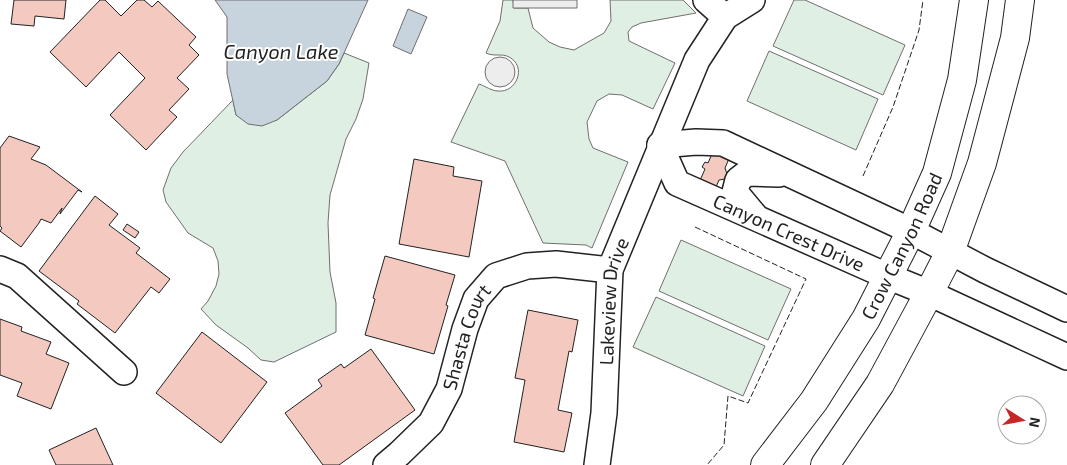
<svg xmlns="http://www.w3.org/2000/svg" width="1067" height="465" viewBox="0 0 1067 465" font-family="'Exo 2',sans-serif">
<rect width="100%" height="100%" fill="#fff"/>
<path fill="#e0efe3" stroke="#6f6f6f" d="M503 0H513L514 8H528L533 28 549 42 560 47 574 50 604 33 611 21 610 0H683L696 13 641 23 632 27 628 32 629 41 675 63 653 109 622 95 609 94 597 101 587 122 589 139 593 148 628 162 592 248 586 245 543 243 505 161 451 142 479 84C485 86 492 91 498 91 517 93 527 66 509 57 502 53 494 57 486 53L500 21Z
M794 0H805L905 45 883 95 773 46Z
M769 51 878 99 856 150 747 101Z
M344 53 369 63 363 99 356 119 346 139 330 195 328 223 330 272 336 303V332L274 362 261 360 248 348 216 325 201 309 208 301 216 286 219 274 218 261 213 248 188 233 166 202 163 190 171 168 183 152 233 100 236 115 277 120 327 81 339 64Z
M681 240 791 289 768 340 659 291Z
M656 297 765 346 743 396 633 347Z"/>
<path fill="#ededed" stroke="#6f6f6f" d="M513 0H577V8H513Z
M485 72a15 15 0 1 1 30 0a15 15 0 1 1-30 0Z"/>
<path fill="#c7d3dd" stroke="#6f6f6f" d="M215 0H368L339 64 327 81 277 120 262 126 248 124 236 115 227 74V17Z
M408 9 427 17 411 54 393 46Z"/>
<path fill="#f3c9c0" stroke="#222" d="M14 0H66L64 19 35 16 34 26 11 24Z
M100 0H105L121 16 137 0H144L152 7 158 1 196 37 189 45 199 55 177 78 189 89 169 110 177 117 146 150 110 115 145 78 119 52 86 87 50 52Z
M9 136 40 147 31 159 46 165 82 192 78 190 60 214 62 208 51 223 41 219 39 223 21 247 0 231 2 228 0 226V148Z
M715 147 731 154 725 168 727 174 725 179 719 180 713 194 697 187 705 169 702 167 705 162 708 163Z
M414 159 454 167 453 176 482 181 469 257 399 244Z
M95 196 118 214 109 225 140 248 136 253 170 279 159 293 151 287 115 333 77 304 79 301 39 271Z
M127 224 139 232 135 238 123 230Z
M385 256 455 275 446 305 448 306 434 354 365 335 375 299 373 298Z
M528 310 578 320 572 352 569 351 558 410 572 413 564 452 514 442 525 380 515 378Z
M0 319 22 327 21 331 51 342 46 354 69 363 51 409 17 396 22 383 0 375Z
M202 332 267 382 221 443 156 393Z
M371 349 415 410 339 465H323L285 413 322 386 318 380 341 364 344 368Z
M96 428 113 465H56L49 450Z"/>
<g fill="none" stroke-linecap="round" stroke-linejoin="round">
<defs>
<g id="minor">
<path d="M706 0 725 17"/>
<path id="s1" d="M660 145 677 183 887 276 929 293 1067 357"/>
<path d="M660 145 696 142 723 143 911 231 985 270 1067 309"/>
<path d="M755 216 735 192 738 180 747 173 779 174"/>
<path d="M0 269 17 276 124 372"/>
<path id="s2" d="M386 465 399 454 431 423 449 389 465 329 476 299 496 276 527 266 556 264 610 270"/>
<path id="s3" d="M597 465 604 413 610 270 697 60 725 17 752 0"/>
</g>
<g id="major">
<path id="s4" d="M765 465 814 401 866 319 911 231 937 173 962 80 974 0"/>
<path d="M825 465 880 384 929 293 950 252 982 163 1015 38 1020 0"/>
</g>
</defs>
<use href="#minor" stroke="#222" stroke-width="28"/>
<use href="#major" stroke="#222" stroke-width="30"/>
<use href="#minor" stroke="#fff" stroke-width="25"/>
<use href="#major" stroke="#fff" stroke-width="28"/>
<path stroke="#222" stroke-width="1" stroke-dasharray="6 2.5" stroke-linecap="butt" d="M863 176 893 107 919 30 923 0
M695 227 806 279 748 403 728 396 724 445 707 465"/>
</g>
<g text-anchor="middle" stroke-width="4" stroke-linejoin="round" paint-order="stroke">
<g font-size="19" fill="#222" stroke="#fff">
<text dy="7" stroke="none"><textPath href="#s1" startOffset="164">Canyon Crest Drive</textPath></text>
<text dy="7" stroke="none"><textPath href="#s4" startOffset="259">Crow Canyon Road</textPath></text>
<text dy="7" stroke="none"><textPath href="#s3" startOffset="165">Lakeview Drive</textPath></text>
<text dy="7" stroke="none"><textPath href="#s2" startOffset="155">Shasta Court</textPath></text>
</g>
<g font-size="20" font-style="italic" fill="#222" stroke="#fff">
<text x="281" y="59">Canyon Lake</text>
</g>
</g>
<g transform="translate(1022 420) rotate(101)"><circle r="24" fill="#ffffff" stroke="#a7a7a7"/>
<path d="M0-4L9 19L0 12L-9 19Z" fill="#c62828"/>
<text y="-8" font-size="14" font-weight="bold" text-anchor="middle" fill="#222222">N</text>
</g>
</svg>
